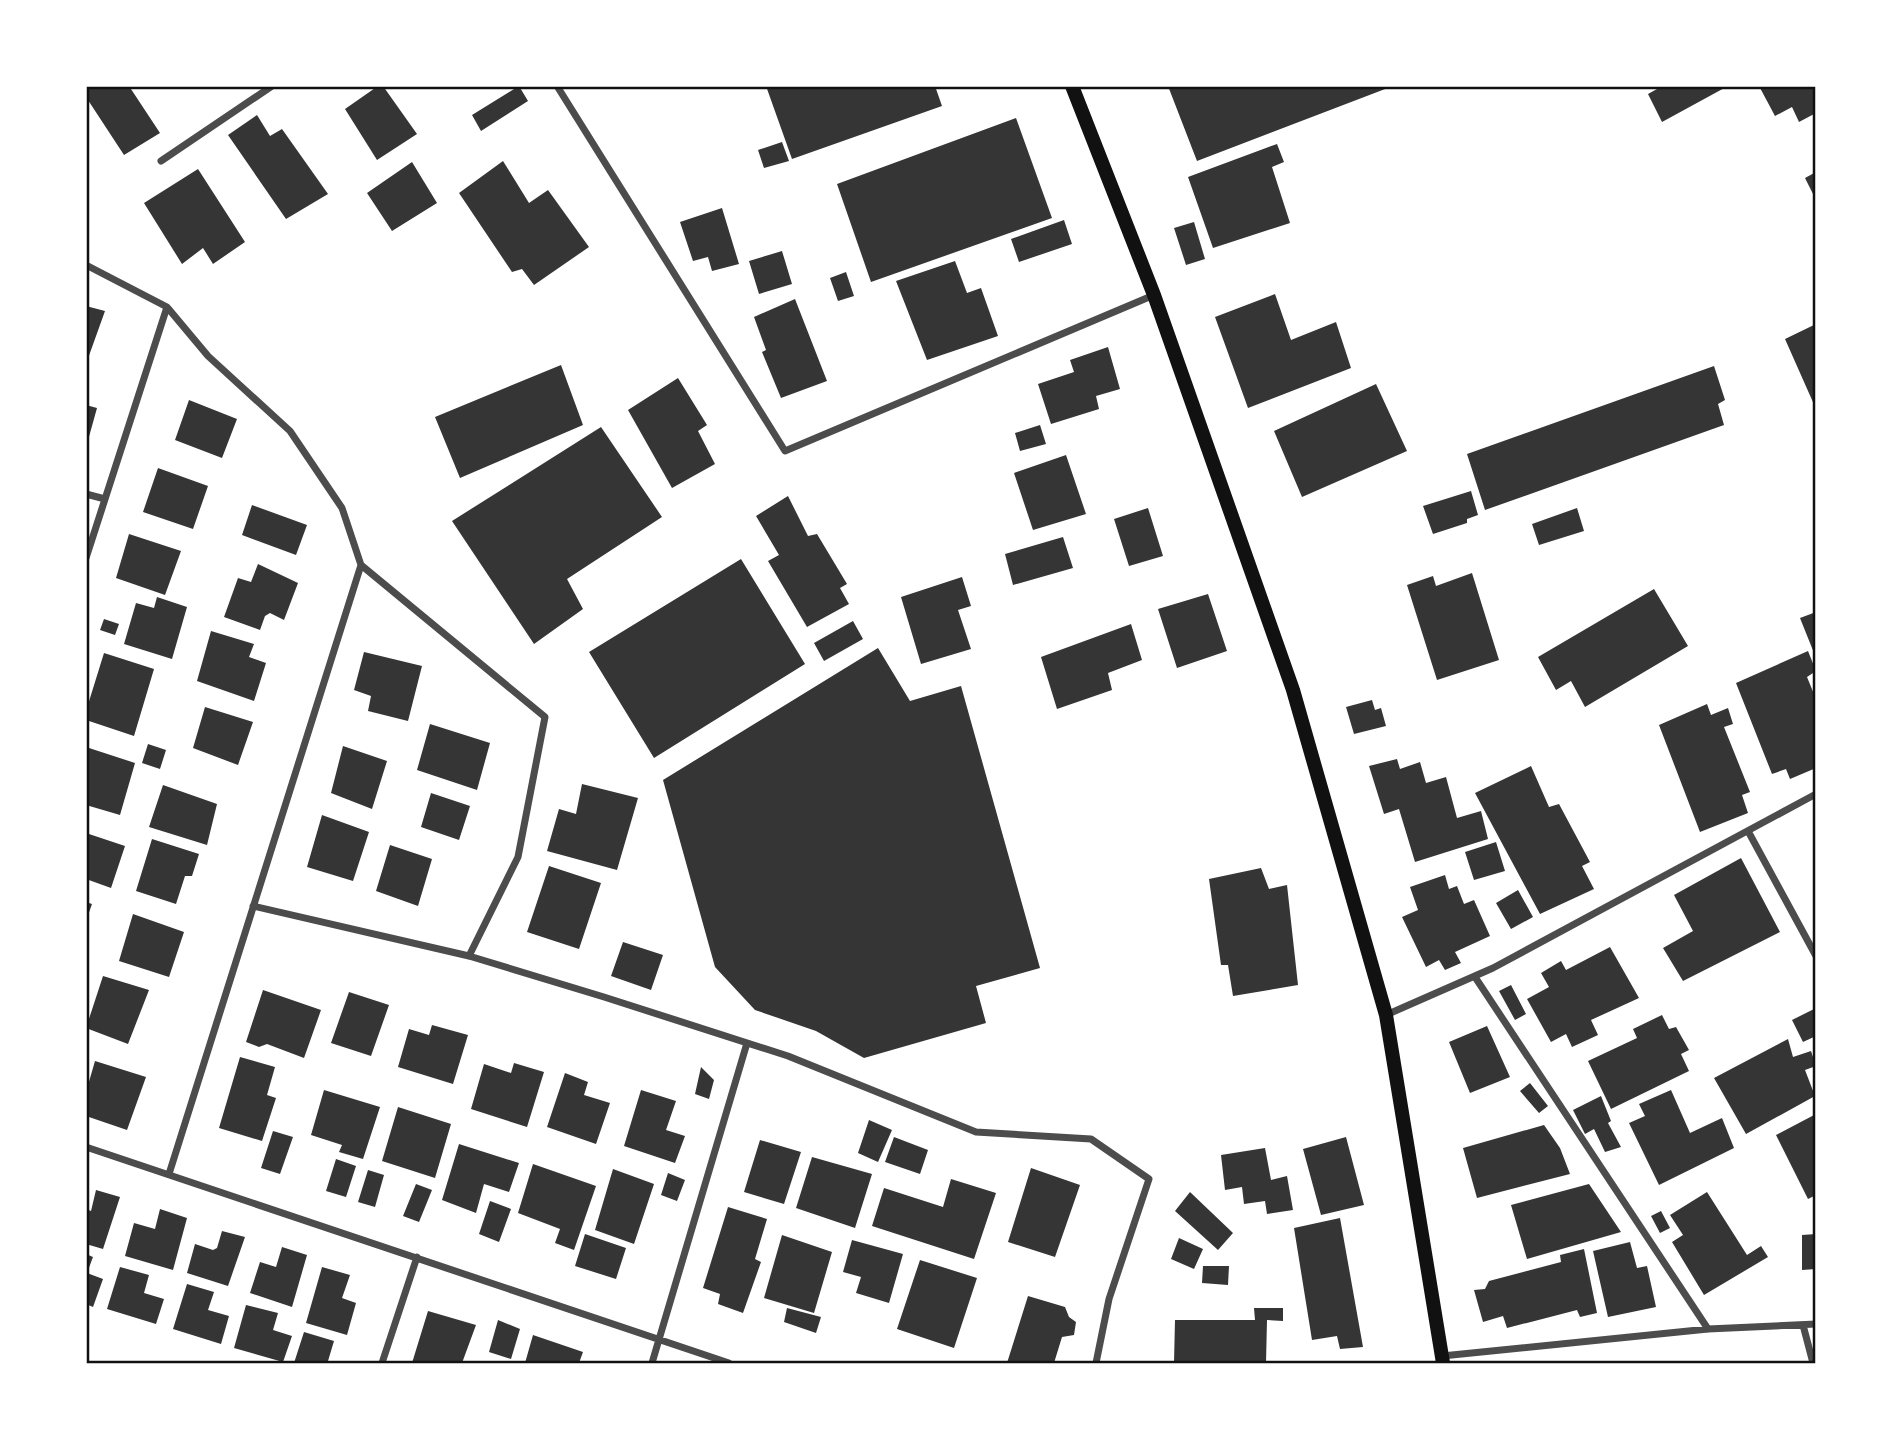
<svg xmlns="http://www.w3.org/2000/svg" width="1902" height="1449" viewBox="0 0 1902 1449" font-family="Roboto,sans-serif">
<rect width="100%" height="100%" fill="#fff"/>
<path fill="#353535" d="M86 86H129L160 133 124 155 86 97Z
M378 86H383L417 134 377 160 345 109Z
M519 86 528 101 481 131 472 115Z
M766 86H935L942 106 792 159Z
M1168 86H1393L1197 161Z
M1657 86H1728L1662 122 1648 94 1657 89Z
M1759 86H1816V113L1799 122 1792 107 1775 116Z
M257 115 270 136 282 129 328 194 286 219 228 135Z
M1016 118 1052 218 871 282 837 184Z
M782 142 789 161 764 168 758 150Z
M1277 144 1284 162 1272 167 1290 223 1213 248 1188 177Z
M503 161 529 203 548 190 589 247 534 285 522 269 512 272 459 193Z
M412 162 437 203 392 231 367 193Z
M198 169 245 242 213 264 203 248 182 264 144 203Z
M1816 172V200L1805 178Z
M722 208 739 264 712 271 708 257 693 261 680 222Z
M1064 220 1072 244 1019 262 1011 239Z
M1194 222 1205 259 1186 265 1174 228Z
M782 251 792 284 759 294 749 261Z
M955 261 967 293 981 288 998 336 927 360 896 281Z
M846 272 854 296 838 301 830 278Z
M1275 294 1291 340 1336 322 1351 368 1248 408 1215 317Z
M795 299 827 381 781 398 762 352 766 350 754 317Z
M86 306 105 311 86 364Z
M1816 324V409L1785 339Z
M1108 347 1120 389 1096 396 1099 409 1051 424 1038 384 1074 372 1070 360Z
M561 365 583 425 460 478 435 417Z
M1714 366 1725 400 1718 404 1724 425 1485 510 1467 454Z
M678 378 707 425 698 431 715 464 672 488 628 410Z
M1376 384 1407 451 1302 497 1274 431Z
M189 400 237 419 222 458 175 440Z
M86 405 97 408 87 444H86Z
M1040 425 1046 444 1020 451 1015 433Z
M601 427 662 517 567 579 583 609 534 644 452 521Z
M1066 455 1086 514 1033 530 1014 473Z
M158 468 208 486 193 529 143 512Z
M1471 491 1478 515 1467 519V523L1433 534 1423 506Z
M788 496 808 536 817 534 847 584 840 588 849 604 807 627 768 561 779 555 756 516Z
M252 505 307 525 296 555 242 535Z
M1148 508 1163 556 1129 566 1114 519Z
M1577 508 1584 531 1539 545 1532 524Z
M129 534 181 551 165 595 116 578Z
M1063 537 1073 568 1013 585 1005 554Z
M741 559 805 664 654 758 589 652Z
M258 564 298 583 284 620 270 613 265 616 260 630 224 617 238 578 251 582Z
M1472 573 1499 660 1437 680 1407 585 1433 576 1436 586Z
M962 577 971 606 958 610 971 649 921 664 901 597Z
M1654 589 1688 646 1585 707 1571 681 1556 690 1538 657Z
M1208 594 1227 651 1177 668 1158 609Z
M157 597 187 607 172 659 124 644 136 603 154 608Z
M1816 612V658L1800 618Z
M104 619 119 624 115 635 100 630Z
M853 621 863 639 824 661 814 643Z
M1131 624 1142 660 1108 673 1112 690 1057 709 1041 657Z
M211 631 254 644 249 657 266 663 254 701 197 681Z
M878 648 910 701 961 686 1040 968 976 986 986 1023 864 1058 816 1031 755 1010 715 967 663 780Z
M1808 651 1816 671 1807 677 1816 699V768L1790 779 1786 769 1772 774 1736 683Z
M364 652 422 666 408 721 368 711 371 696 354 690Z
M104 653 154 669 134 736 86 720V711Z
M1372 700 1375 710 1381 708 1386 726 1354 734 1346 707Z
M1707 704 1711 715 1728 708 1733 724 1724 727 1750 792 1742 795 1748 813 1700 832 1659 725Z
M205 707 253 722 238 765 193 748Z
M430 724 490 743 477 790 417 770Z
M148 744 166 750 160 769 142 763Z
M343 746 387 761 372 809 331 793Z
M86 747 135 763 120 815 86 805Z
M1397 759 1400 769 1420 762 1426 783 1446 777 1457 818 1481 811 1488 839 1415 862 1399 809 1384 814 1369 766Z
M1531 766 1549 807 1559 804 1590 862 1582 866 1594 889 1540 914 1475 793Z
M582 784 638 798 617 870 547 851 559 809 576 814Z
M163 785 217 804 207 845 149 827Z
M431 793 470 806 459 840 421 827Z
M322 815 369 832 353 881 307 867Z
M86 833 125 846 111 888 86 879Z
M152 839 199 854 192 876H185L176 904 136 891Z
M1496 842 1505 871 1474 880 1465 852Z
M390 845 432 859 418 906 376 891Z
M1741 858 1780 932 1683 981 1663 948 1693 931 1674 895Z
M549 866 601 883 579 949 527 932Z
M1261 868 1269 889 1287 885 1298 985 1233 996 1228 965H1221L1209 879Z
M1445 875 1449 889 1457 886 1464 904 1474 900 1490 936 1455 952 1461 963 1445 970 1439 960 1426 967 1402 917 1418 910 1410 887Z
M1518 890 1533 917 1511 929 1496 903Z
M86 902 92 904 86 921Z
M133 914 184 932 169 977 119 961Z
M623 942 663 955 651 990 611 976Z
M1610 947 1639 998 1591 1020 1598 1035 1572 1047 1566 1034 1551 1042 1527 999 1549 987 1541 973 1561 961 1566 970Z
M103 976 149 990 128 1044 86 1028Z
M1511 985 1526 1014 1515 1020 1499 991Z
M263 990 321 1010 304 1058 267 1044 259 1047 246 1042Z
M349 992 389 1005 371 1056 331 1043Z
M1816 1008V1036L1803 1042 1792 1020Z
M1662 1015 1669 1029 1676 1027 1689 1050 1681 1054 1689 1071 1611 1109 1588 1061 1637 1038 1633 1029Z
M432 1025 468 1035 453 1084 398 1067 409 1029 429 1035Z
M1487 1026 1510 1077 1470 1093 1449 1042Z
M1788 1039 1793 1057 1811 1051 1816 1066 1805 1070 1815 1096 1746 1134 1714 1078Z
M240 1057 275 1067 267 1095 276 1098 262 1141 219 1128Z
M95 1061 146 1077 127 1130 86 1116V1092Z
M514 1063 544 1072 527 1127 471 1109 484 1064 511 1073Z
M701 1067 714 1080 709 1099 695 1094Z
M565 1073 588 1082 584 1095 610 1103 596 1144 547 1127Z
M1530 1083 1548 1106 1539 1113 1520 1091Z
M324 1090 380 1107 363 1159 339 1152 342 1145 311 1135Z
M641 1090 676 1101 666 1130 685 1136 675 1163 624 1146Z
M1671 1090 1690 1133 1722 1118 1734 1148 1659 1185 1629 1123 1645 1116 1639 1104Z
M1601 1096 1611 1121 1608 1123 1621 1147 1605 1152 1594 1129 1585 1134 1573 1110Z
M398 1107 451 1124 435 1178 382 1161Z
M1816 1114V1195L1808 1199 1776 1135Z
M869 1120 892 1130 878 1162 858 1153Z
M1544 1125 1560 1148 1570 1174 1477 1198 1463 1148Z
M273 1131 293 1137 280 1174 261 1168Z
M894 1137 928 1150 920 1174 885 1162Z
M1346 1137 1364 1205 1321 1215 1303 1149Z
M760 1140 801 1152 784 1204 744 1192Z
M459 1144 519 1163 509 1192 484 1184 476 1213 442 1200Z
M1265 1148 1271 1180 1287 1176 1293 1210 1267 1214 1265 1201 1244 1204 1242 1187 1225 1190 1221 1155Z
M812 1157 872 1174 855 1228 796 1208Z
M336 1159 356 1166 346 1197 326 1191Z
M533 1164 596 1186 574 1250 555 1243 560 1229 518 1213Z
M1031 1168 1080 1185 1055 1257 1008 1242Z
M613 1169 654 1184 634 1244 595 1230Z
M368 1170 384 1175 375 1207 358 1202Z
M668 1173 685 1180 677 1201 661 1195Z
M951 1179 996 1193 974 1259 872 1226 884 1188 943 1207Z
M416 1184 432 1190 419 1222 403 1216Z
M1589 1184 1621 1232 1527 1259 1511 1205Z
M96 1190 120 1197 103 1249 86 1244V1209L91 1211Z
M1190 1192 1233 1233 1218 1250 1175 1211Z
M1707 1192 1747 1255 1761 1246 1768 1257 1704 1295 1672 1242 1683 1235 1670 1215Z
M490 1201 511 1209 499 1242 479 1234Z
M728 1207 767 1219 755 1259 761 1262 743 1313 718 1304 720 1294 703 1288Z
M160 1209 187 1218 173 1270 125 1256 134 1223 155 1229Z
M1661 1211 1670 1228 1660 1233 1651 1216Z
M1340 1218 1363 1347 1340 1349 1337 1336 1312 1340 1294 1228Z
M222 1231 245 1237 228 1286 187 1273 195 1244 213 1250 217 1248Z
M585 1234 626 1248 616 1279 575 1266Z
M1816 1234V1269L1802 1270V1235Z
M782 1235 832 1252 814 1313 764 1298Z
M1179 1238 1203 1249 1194 1269 1171 1259Z
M852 1240 903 1254 889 1303 856 1293 861 1277 843 1272Z
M1630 1242 1637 1268 1647 1266 1656 1307 1608 1317 1593 1251Z
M282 1247 307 1255 292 1307 250 1293 260 1262 276 1267Z
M1584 1249 1597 1313 1580 1317 1577 1310 1507 1328 1503 1316 1483 1322 1474 1290 1485 1289 1489 1281 1561 1262 1560 1255Z
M86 1254 93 1257 87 1273 103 1279 93 1307 86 1304Z
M920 1260 977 1278 954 1348 897 1329Z
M1203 1266H1229L1228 1285 1202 1283Z
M120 1267 149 1275 144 1293 164 1299 156 1324 107 1309Z
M322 1267 350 1275 342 1298 356 1303 347 1335 306 1323Z
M187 1284 214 1292 208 1310 229 1316 221 1344 173 1329Z
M1028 1296 1065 1307 1069 1317 1076 1322 1074 1335 1062 1337 1054 1363H1007Z
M246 1305 278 1313 273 1330 292 1336 283 1362 234 1348Z
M787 1308 821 1317 816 1333 784 1322Z
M1254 1308H1283V1321L1267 1320 1266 1363H1174L1175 1320H1255Z
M428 1311 476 1325 462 1363H412Z
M498 1320 520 1329 511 1359 489 1352Z
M304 1332 334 1341 328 1361 333 1363H294Z
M533 1335 583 1352 579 1363H525Z"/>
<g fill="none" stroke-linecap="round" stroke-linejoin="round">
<path stroke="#4c4c4c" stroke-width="7" d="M557 86 785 451 1154 295
M161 161 272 86
M86 265 167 307 208 356 290 431 342 508 361 565 545 717 518 857 469 956
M86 494 105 499
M86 558 167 307
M1748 831 1816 956
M253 906 469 956 604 997 788 1056 976 1132 1091 1139 1149 1179 1109 1299 1096 1363
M1475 977 1708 1329
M1386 1015 1493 968 1816 794
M86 1147 729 1363
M169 1174 361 565
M1803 1325 1813 1363
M1442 1356 1708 1329 1816 1324
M382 1363 417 1257
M652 1363 747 1043"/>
<path stroke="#111" stroke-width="14" d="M1072 86 1154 295 1293 690 1386 1015 1443 1363"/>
</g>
<rect width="1902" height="1449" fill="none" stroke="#ffffff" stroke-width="175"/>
<rect x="88" y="88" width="1726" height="1274" fill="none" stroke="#111" stroke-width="2.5"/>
</svg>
